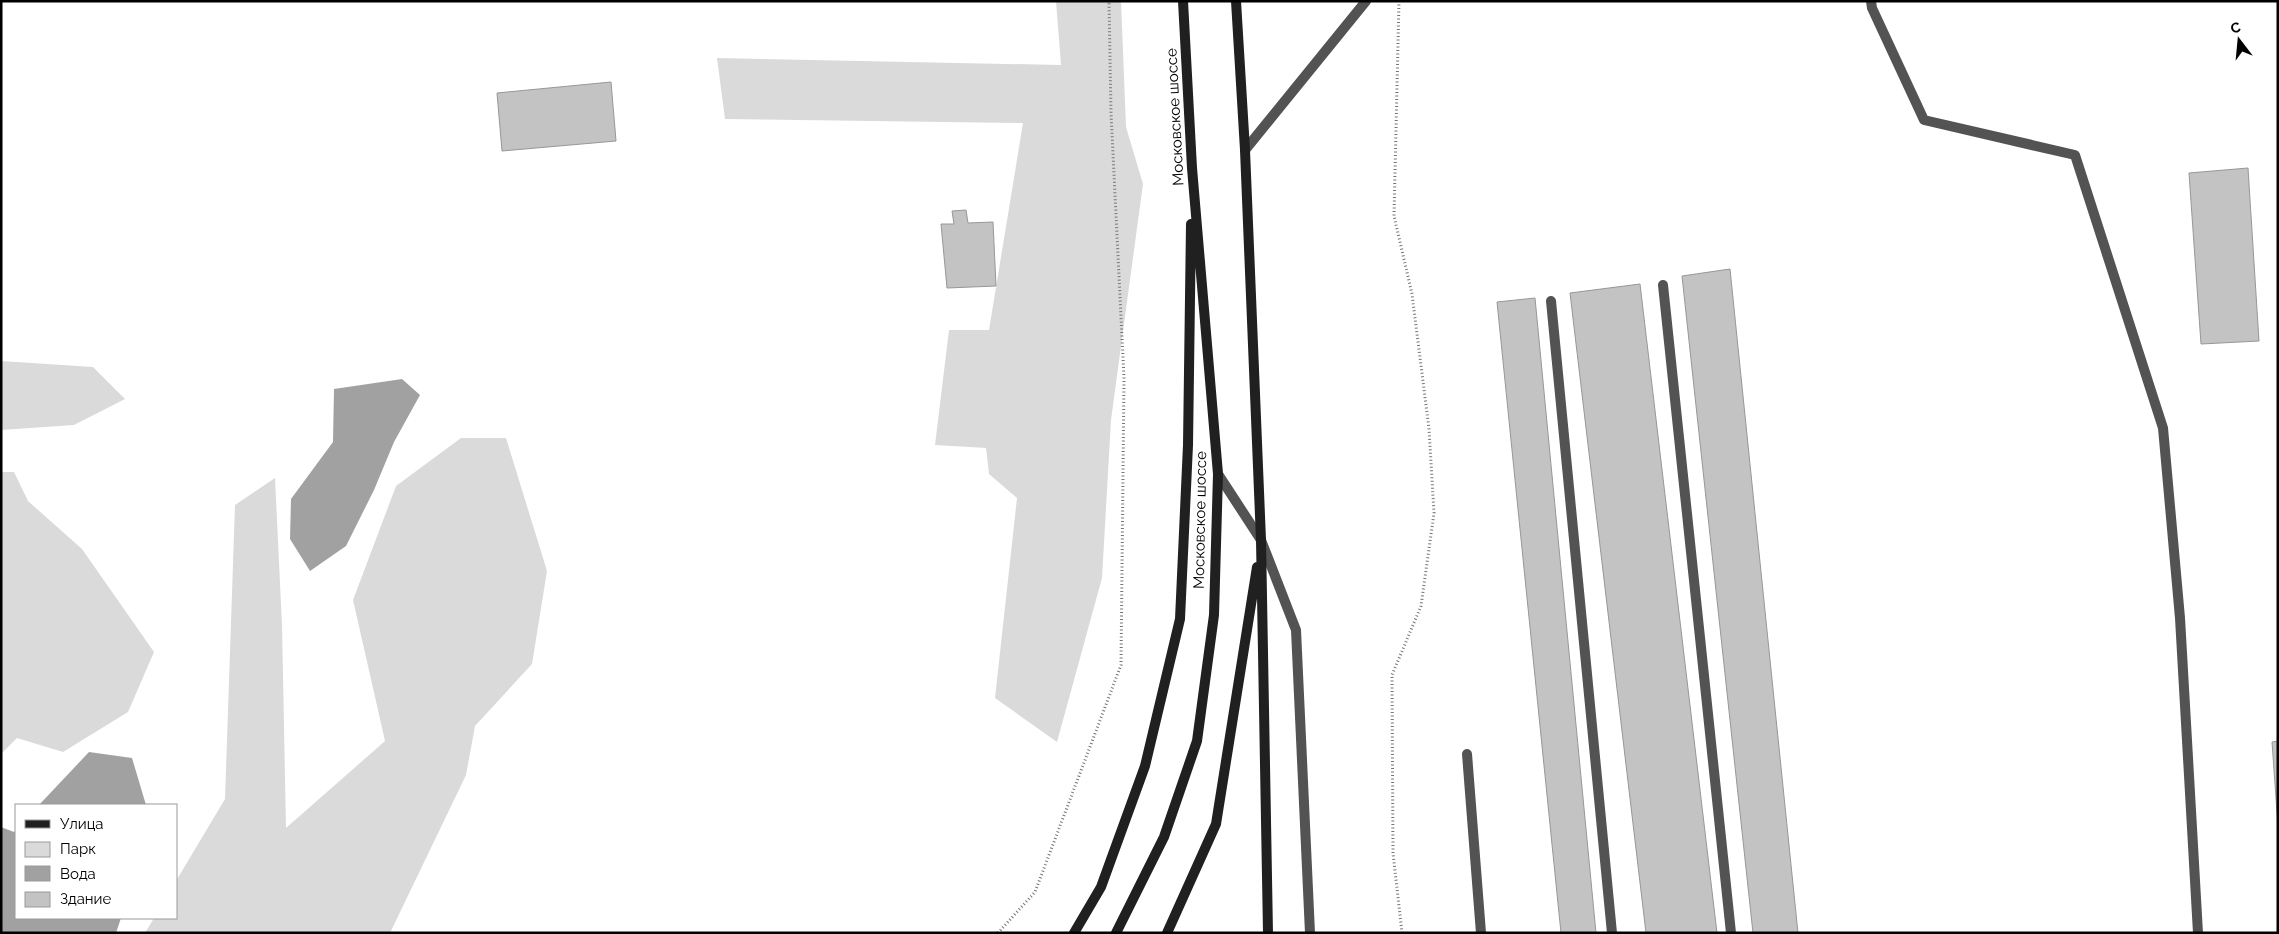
<svg xmlns="http://www.w3.org/2000/svg" width="2279" height="934" viewBox="0 0 2279 934" font-family="Raleway,sans-serif">
<rect width="100%" height="100%" fill="#fff"/>
<path fill="#dadada" d="M1056 1H1121L1126 127 1143 184 1111 420 1102 578 1057 742 995 698 1017 498 989 474 986 448 935 445 949 330H989L1023 123 725 119 717 58 1061 65Z
M1 361 93 367 125 399 74 425 1 430Z
M461 438H506L547 571 532 664 475 726 466 775 390 933H145L154 918H176V881L225 799 235 505 275 478 282 625 286 828 385 741 353 600 396 486Z
M1 472H14L28 501 82 549 154 652 128 712 63 752 17 738 1 754Z"/>
<path fill="#a1a1a1" d="M402 379 420 395 394 442 374 490 346 546 310 571 290 539 291 499 333 442 334 389Z
M89 752 132 758 146 805H39Z
M1 827 14 832 16 830V918H121L116 933H1Z"/>
<path fill="#c3c3c3" stroke="#979797" d="M611 82 616 141 502 151 497 93Z
M2248 168 2259 341 2201 344 2189 173Z
M966 210 968 223 993 222 996 286 947 288 941 224H954L952 211Z
M1730 269 1798 933H1753L1682 276Z
M1640 284 1717 933H1646L1570 293Z
M1535 298 1596 933H1561L1497 302Z
M2278 741V826L2272 742Z"/>
<g fill="none" stroke-linecap="round" stroke-linejoin="round">
<path stroke="#757575" stroke-width="3" stroke-dasharray="1 2.5" stroke-linecap="butt" d="M1399 1 1394 216 1412 294 1429 429 1434 513 1421 606 1392 675 1393 853 1402 933
M998 933 1035 892 1121 665 1124 378 1111 113 1109 1"/>
<path stroke="#535353" stroke-width="10" d="M1871 1 1872 8 1924 120 2075 155 2163 428 2180 618 2198 933
M1245 150 1366 1
M1663 285 1731 933
M1551 301 1612 933
M1467 754 1481 933"/>
<path stroke="#535353" stroke-width="10" d="M1218 474 1261 540 1296 630 1310 933"/>
<path stroke="#202020" stroke-width="10" d="M1236 1 1245 150 1261 540 1268 933
M1074 933 1101 887 1145 766 1180 619 1188 445 1191 224
M1116 933 1164 837 1197 741 1214 615 1218 474 1192 168 1183 1
M1167 933 1216 824 1257 567"/>
</g>
<g text-anchor="middle" stroke-width="4" stroke-linejoin="round" paint-order="stroke">
<g font-size="15" fill="#000" stroke="#fff">
<text transform="translate(1175 117) rotate(-93)" y="5">Московское шоссе</text>
<text transform="translate(1200 520) rotate(-89)" y="5">Московское шоссе</text>
</g>
</g>
<rect width="2279" height="934" fill="none" stroke="#000000" stroke-width="5"/>
<rect x="15" y="804" width="162" height="115" fill="#ffffff" stroke="#999999"/>
<rect x="25" y="820" width="25" height="8" fill="#202020" stroke="#999999"/>
<text x="60" y="829" font-size="15" fill="#000000">Улица</text>
<rect x="25" y="842" width="25" height="15" fill="#dadada" stroke="#999999"/>
<text x="60" y="854" font-size="15" fill="#000000">Парк</text>
<rect x="25" y="866" width="25" height="15" fill="#a1a1a1" stroke="#999999"/>
<text x="60" y="879" font-size="15" fill="#000000">Вода</text>
<rect x="25" y="892" width="25" height="15" fill="#c3c3c3" stroke="#999999"/>
<text x="60" y="904" font-size="15" fill="#000000">Здание</text>
<g transform="translate(2239 40) rotate(344)" stroke="#ffffff" stroke-width="4" paint-order="stroke">
<path d="M0-4L9 19L0 12L-9 19Z" fill="#000000"/>
<text y="-8" font-size="14" font-weight="bold" text-anchor="middle" fill="#000000">С</text>
</g>
</svg>
